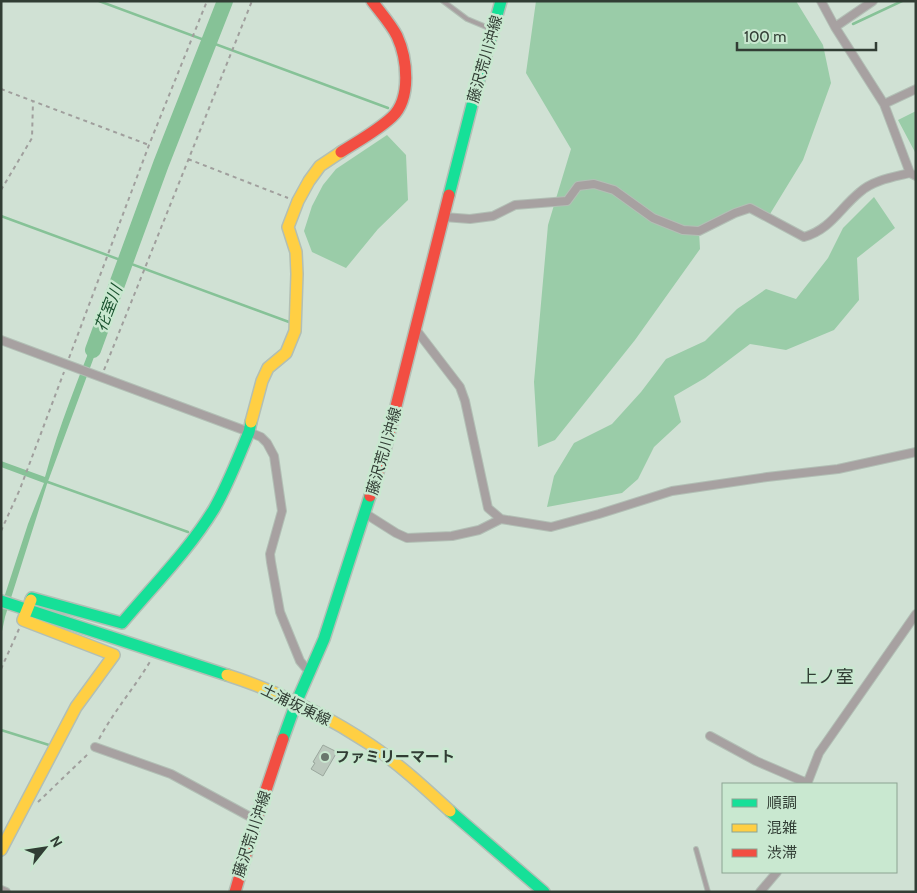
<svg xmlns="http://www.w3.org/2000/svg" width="917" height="893" viewBox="0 0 917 893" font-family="Cabin,'Noto Sans JP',sans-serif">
<rect width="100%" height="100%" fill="#d0e1d4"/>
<path fill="#9acca8" d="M536 1H796L823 45 831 83 803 160 770 214 750 208 699 231 700 249 635 340 555 440 538 447 534 382 548 225 571 149 526 73Z
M916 111V154L898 120Z
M387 135 406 155 408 200 378 229 346 268 312 252 304 231 312 206 323 185 336 169Z
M874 197 895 228 857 258 859 300 834 330 786 350 750 344 705 378 674 396 681 422 654 447 638 479 622 493 547 507 554 476 574 443 612 424 641 392 666 359 705 341 737 309 766 289 796 299 828 258 843 228Z"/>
<path fill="#86c297" d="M98 328 104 330 47 484 5 617 1 636V607L28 524 44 483 1 467V461L45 477C59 426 79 377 98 328Z"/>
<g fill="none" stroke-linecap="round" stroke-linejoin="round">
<path stroke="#86c297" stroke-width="2.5" d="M99 1 388 108
M853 24 902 1
M1 216 289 322
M45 481 188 532
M1 730 49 745"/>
<path stroke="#86c297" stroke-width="16" d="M93 350 161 164 225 1"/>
</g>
<path fill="#bbc8bd" stroke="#9ba89e" d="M323 745 337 752 323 776 311 769 315 763 313 762Z"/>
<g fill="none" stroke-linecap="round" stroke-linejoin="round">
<defs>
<path id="lane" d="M443 1 467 19 491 29
M696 849 708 892"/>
<path id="street" d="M821 1 835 27 884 104 910 173 916 176
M835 27 873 1
M884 104 916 89
M444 217 470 219 493 216 515 205 567 201 578 186 594 184 614 190 653 218 683 230 699 231 735 213 750 208 804 237C831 229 839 209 860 192 873 180 894 177 910 173
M417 331 460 387 465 401 488 508 501 519 551 527 599 514 672 491 767 477 838 469 916 452
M1 340 249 432 261 437 267 443 274 456 282 511 270 554 271 562 280 612 300 661 305 667 311 672
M366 514 396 533 407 538 452 536 479 530 501 519
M710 736 756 761 807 783
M95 747 171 774 256 820
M807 784 819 753 916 614
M1 890 6 892
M760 892 777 872"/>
<path id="fast" d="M449 195 473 101 501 1
M31 600 32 598 122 623C153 586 189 550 214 509 228 485 238 458 249 432L251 422
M1 601 227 675
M283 739 296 703 324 639 370 496
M450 811 544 892"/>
<path id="slow" d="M251 422 262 381 268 368 286 353 295 331 297 274 296 252 288 227 298 201 309 181 320 166 341 152
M227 675C277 691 327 716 371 745 399 764 425 788 450 811
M1 850 76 707 114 655 23 620 31 600"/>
<path id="jam" d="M341 152C358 141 377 131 392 117 412 98 407 58 397 36 391 24 380 12 372 1
M370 496 384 454 449 195
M235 892 256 820 283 739"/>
</defs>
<use href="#lane" stroke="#b2bfb5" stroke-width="6"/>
<use href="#street" stroke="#b2bfb5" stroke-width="10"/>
<use href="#fast" stroke="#b2bfb5" stroke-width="14"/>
<use href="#slow" stroke="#b2bfb5" stroke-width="14"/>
<use href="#jam" stroke="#b2bfb5" stroke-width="14"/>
<path stroke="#a09f9d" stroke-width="2" stroke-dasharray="4 4" stroke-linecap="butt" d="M1 89 149 145
M188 159 288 198
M1 190 32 138 33 101
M69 358 149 145 207 1
M104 370 252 1
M1 531 20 489 64 372
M1 669 19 629
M99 739C114 711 135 687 151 660
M38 802 89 753"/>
<use href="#lane" stroke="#a7a1a1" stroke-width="4"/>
<use href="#street" stroke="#a7a1a1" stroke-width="8"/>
<use href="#fast" stroke="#16e098" stroke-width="11"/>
<use href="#slow" stroke="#ffcf43" stroke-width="11"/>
<use href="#jam" stroke="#f24e42" stroke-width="11"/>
</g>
<circle fill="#69766c" stroke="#c9e8d0" stroke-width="2" cx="325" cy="757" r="5"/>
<g text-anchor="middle" stroke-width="5" stroke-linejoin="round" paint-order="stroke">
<g font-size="15" fill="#313d34" stroke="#c9e8d0">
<text transform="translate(485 59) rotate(-74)" y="5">藤沢荒川沖線</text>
<text transform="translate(384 451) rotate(-74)" y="5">藤沢荒川沖線</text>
<text transform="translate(296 705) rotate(26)" y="5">土浦坂東線</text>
<text transform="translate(252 834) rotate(-72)" y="5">藤沢荒川沖線</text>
</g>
<g font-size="15" font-weight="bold" fill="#313d34" stroke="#c9e8d0" text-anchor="start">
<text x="335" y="762">ファミリーマート</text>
</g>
<g font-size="16" font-style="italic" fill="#19522e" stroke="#c9e8d0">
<text transform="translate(108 308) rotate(-69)" y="6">花室川</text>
</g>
<g font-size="18" fill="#313d34" stroke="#c9e8d0">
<text x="827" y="683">上ノ室</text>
</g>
</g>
<rect width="917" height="893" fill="none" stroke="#313d34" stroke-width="5"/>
<rect x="722" y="783" width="175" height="90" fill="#c9e8d0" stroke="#8ca492"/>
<rect x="732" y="799" width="25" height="8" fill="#16e098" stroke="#8ca492"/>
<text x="767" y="808" font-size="15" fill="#313d34">順調</text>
<rect x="732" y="824" width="25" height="8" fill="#ffcf43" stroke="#8ca492"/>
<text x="767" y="833" font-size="15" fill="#313d34">混雑</text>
<rect x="732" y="849" width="25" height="8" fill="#f24e42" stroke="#8ca492"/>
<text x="767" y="858" font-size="15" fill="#313d34">渋滞</text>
<g transform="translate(45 848) rotate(60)" stroke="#c9e8d0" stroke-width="4" paint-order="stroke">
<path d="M0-4L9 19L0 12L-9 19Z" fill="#313d34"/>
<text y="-8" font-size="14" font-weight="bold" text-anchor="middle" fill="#313d34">N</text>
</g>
<path d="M737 42v8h139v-8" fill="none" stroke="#313d34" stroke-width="2.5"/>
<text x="744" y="42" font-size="15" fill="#313d34" stroke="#c9e8d0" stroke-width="4" paint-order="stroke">100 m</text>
</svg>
